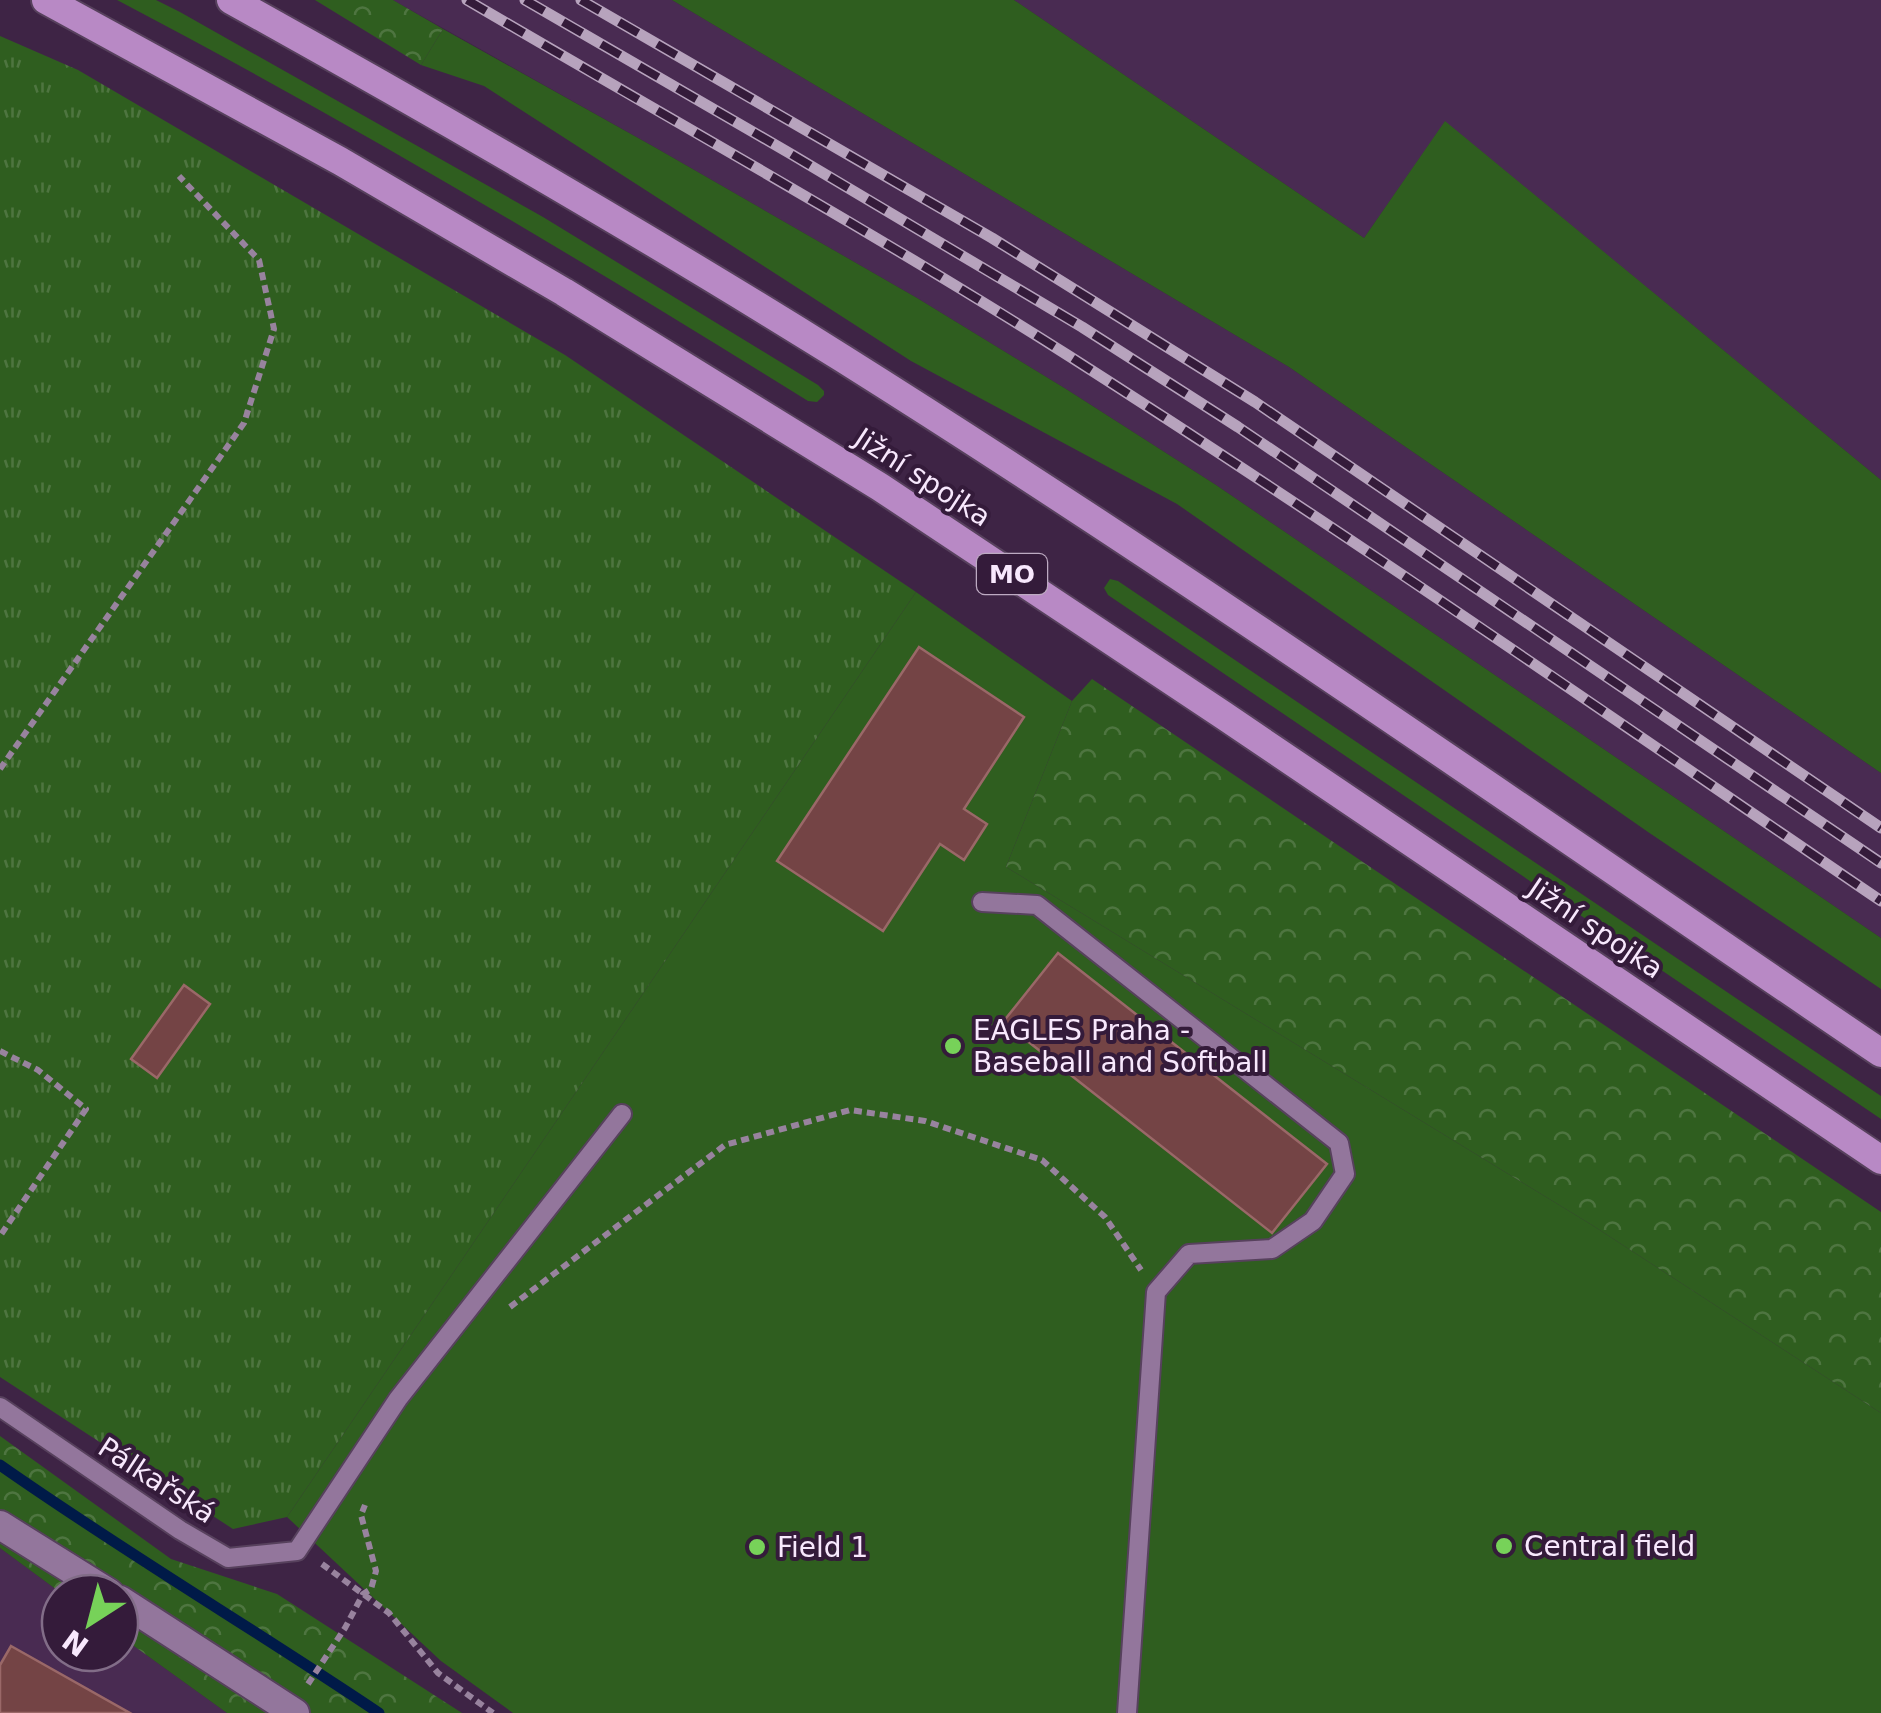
<svg xmlns="http://www.w3.org/2000/svg" width="1881" height="1713" viewBox="0 0 1881 1713" font-family="'DejaVu Sans',sans-serif">
<defs>
<pattern id="forest-crowns" width="20" height="18" patternUnits="userSpaceOnUse" patternTransform="scale(2.5)"><rect width="20" height="18" fill="#2f5e1f"/><path d="M2 6a3 3 0 1 1 6 0M12 15a3 3 0 1 1 6 0" fill="none" stroke="#4e7540"/></pattern>
<pattern id="park-tufts" width="24" height="20" patternUnits="userSpaceOnUse" patternTransform="scale(2.5)"><rect width="24" height="20" fill="#2f5e1f"/><path d="M3 7l-1-3M5 7V3M7 7l1-3M15 17l-1-3M17 17v-4M19 17l1-3" fill="none" stroke="#4e7540"/></pattern>
</defs>
<rect width="100%" height="100%" fill="#3e2445"/>
<path fill="#492b52" d="M393 0H672L1289 367 1881 773V938L1216 485 1066 389 917 298 656 148Z
M1014 0H1881V480L1445 122 1364 238Z
M0 1548 61 1593 60 1653H120V1636L227 1713H0Z"/>
<path fill="#2f5e1f" d="M117 0H156L180 12 543 217 818 385 824 391V395L817 402 808 401C582 260 353 124 117 0Z
M672 0H1014L1364 238 1445 121 1881 480V773L1289 367Z
M443 29 656 148 917 298 1066 389 1216 485 1881 938V989L1648 832 1177 504 911 361 484 86 421 65Z
M1110 579 1118 581 1881 1096V1119L1108 595 1104 588Z
M916 592 1072 701 1006 867 1592 1225 1881 1413V1713H513L441 1661 287 1517Z"/>
<path fill="url(#forest-crowns)" d="M315 0H393L443 29 421 65Z
M1092 679 1881 1212V1413L1592 1225 1006 867 1072 701Z
M0 1436 171 1559 277 1594 462 1713H227L120 1636V1593H61L0 1548Z"/>
<path fill="url(#park-tufts)" d="M0 36 78 70 565 355 916 592 287 1517 233 1529 0 1377Z"/>
<g fill="none" stroke-linecap="round" stroke-linejoin="round">
<path stroke="#001a48" stroke-width="11" d="M0 1465C124 1552 254 1629 379 1713"/>
</g>
<path fill="#744445" stroke="#9a6868" stroke-width="2.5" d="M919 647 1024 717 964 809 987 824 964 860 940 844 883 931 777 861Z
M1058 953 1327 1164 1272 1233 1003 1022Z
M184 985 210 1004 157 1078 131 1059Z
M11 1646 130 1713H0V1665Z"/>
<g fill="none" stroke-linecap="round" stroke-linejoin="round">
<defs>
<path id="service" d="M982 902 1037 905 1339 1143 1345 1174 1313 1221 1272 1249 1189 1254 1156 1292 1127 1713
M0 1407 180 1530 228 1558 297 1551 398 1399 622 1114"/>
<path id="minor" d="M0 1525 109 1593
M120 1600 295 1713"/>
<path id="trunk" d="M46 0 340 161 564 292 880 487 1223 715 1881 1160
M231 0C438 115 642 233 842 358 1195 580 1536 819 1881 1053"/>
</defs>
<use href="#service" stroke="#57415d" stroke-width="22"/>
<use href="#minor" stroke="#57415d" stroke-width="32"/>
<use href="#trunk" stroke="#57415d" stroke-width="32"/>
<path stroke="#98839e" stroke-width="6" stroke-dasharray="8 5" stroke-linecap="butt" d="M0 769 244 423 274 329 259 260 179 176
M0 1051 38 1070 86 1109 0 1236
M510 1307 725 1145 850 1110 925 1121 1042 1160 1105 1217 1141 1270
M322 1564 389 1613 438 1673 493 1713
M308 1684 345 1628 363 1594 371 1589 376 1571 361 1515 365 1505"/>
<use href="#service" stroke="#93769c" stroke-width="18"/>
<use href="#minor" stroke="#93769c" stroke-width="28"/>
<use href="#trunk" stroke="#b889c5" stroke-width="28"/>
<defs>
<path id="rail" d="M467 0C668 118 872 231 1069 356 1344 531 1612 718 1881 901
M525 0 791 154 1082 327 1238 427 1881 863
M581 0 992 238 1255 402 1881 828"/>
</defs>
<use href="#rail" stroke="#b7a3bd" stroke-width="11"/>
<use href="#rail" stroke="#341b3a" stroke-width="8" stroke-dasharray="22" stroke-linecap="butt"/>
</g>
<g fill="#77d259" stroke="#341b3a" stroke-width="4">
<circle cx="953" cy="1046" r="10"/>
<circle cx="1504" cy="1546" r="10"/>
<circle cx="757" cy="1547" r="10"/>
</g>
<g text-anchor="middle" stroke-width="8" stroke-linejoin="round" paint-order="stroke">
<rect fill="#341b3a" stroke="#bdaac2" stroke-width="2.5" x="977" y="554" width="70" height="40" rx="8"/>
<g font-size="25" font-weight="bold" fill="#f8e8fd">
<text x="1012" y="583">MO</text>
</g>
<g font-size="28" fill="#f8e8fd" stroke="#341b3a">
<text transform="translate(923 477) rotate(33)" y="10">Jižní spojka</text>
<text transform="translate(1596 928) rotate(34)" y="10">Jižní spojka</text>
<text transform="translate(157 1480) rotate(33)" y="10">Pálkařská</text>
</g>
<g font-size="28" fill="#f8e8fd" stroke="#341b3a" text-anchor="start">
<text x="973" y="1040">EAGLES Praha -<tspan x="973" dy="32">Baseball and Softball</tspan></text>
<text x="1524" y="1556">Central field</text>
<text x="777" y="1557">Field 1</text>
</g>
</g>
<g transform="translate(90 1623) rotate(216)"><circle r="48" fill="#341b3a" stroke="#826d88" stroke-width="2.5"/>
<path d="M0-8L18 38L0 25L-18 38Z" fill="#77d259"/>
<text y="-15" font-size="28" font-weight="bold" text-anchor="middle" fill="#f8e8fd">N</text>
</g>
</svg>
